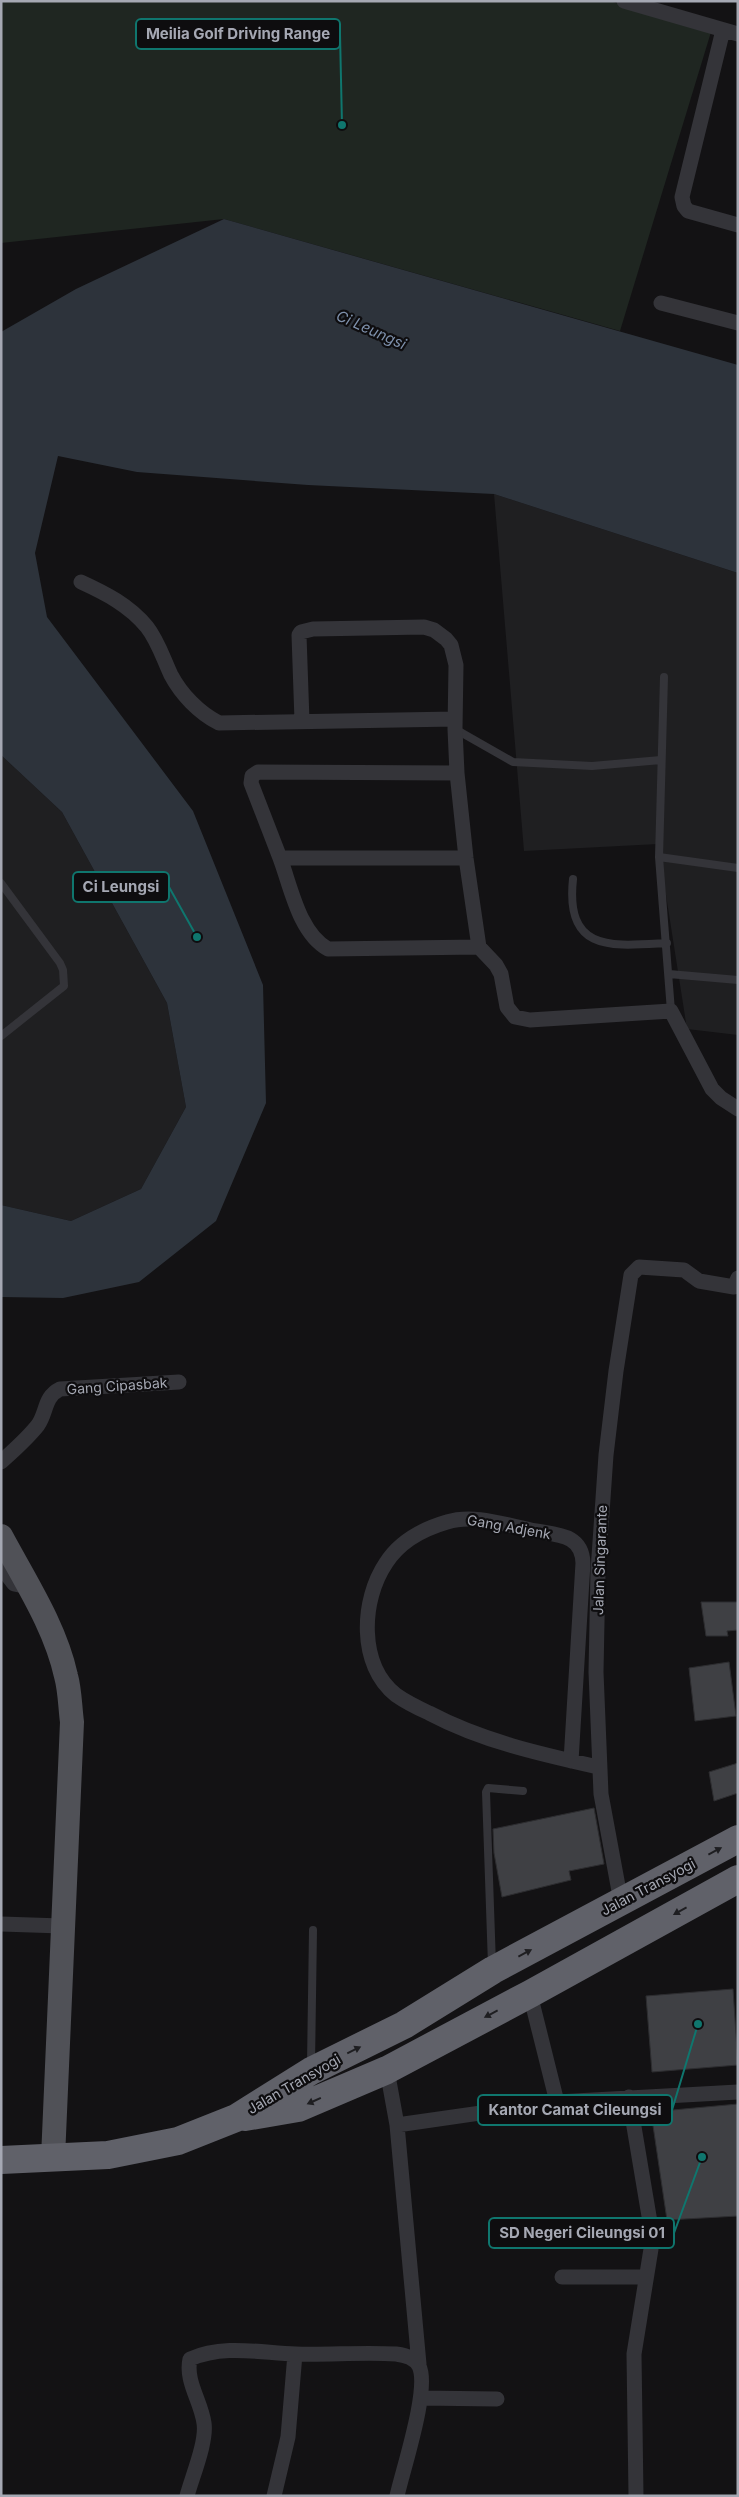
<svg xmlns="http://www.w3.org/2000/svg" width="739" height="2497" viewBox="0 0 739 2497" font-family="Inter,sans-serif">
<rect width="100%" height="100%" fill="#131214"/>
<path fill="#1f1f21" d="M494 494 738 573V1035L687 1029 658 844 524 851Z
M1 755 62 812 167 1003 186 1107 141 1189 71 1221 1 1205Z"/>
<path fill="#1f2621" d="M1 1H610L711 32 620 331 224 219 1 243Z"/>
<path fill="#2d333b" d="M224 219 738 365V573L494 494 308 485 137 472 58 456 35 553 47 617 193 811 263 985 266 1103 216 1221 139 1282 63 1298 1 1297V1205L71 1221 141 1189 186 1107 167 1003 62 812 1 755V332L76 289Z"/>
<path fill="#3f4044" stroke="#2d2d30" d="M701 1602H738V1630L727 1631 728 1636H706Z
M729 1662 736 1716 695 1721 689 1668Z
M738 1763V1793L714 1801 709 1772Z
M594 1808 604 1864 569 1871 571 1880 502 1897 494 1853 493 1829Z
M733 1989 738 2065 652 2072 646 1996Z
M738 2104V2216L667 2220 651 2112Z"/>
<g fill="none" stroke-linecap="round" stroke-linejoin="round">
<path stroke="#343439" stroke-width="8" d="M664 677 659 857 671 1011
M455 729 513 762 592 766 661 760
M659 857 738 868
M573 879C565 953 612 946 667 943
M1 883 60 963 63 970 64 986 1 1036
M669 974 738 980
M492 1965 486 1792 488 1788 523 1791
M311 2064 313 1930"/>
<path stroke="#343439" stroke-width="15" d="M624 1 738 34
M723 30 682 197 684 206 688 211 738 225
M661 303 738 323
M81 582C105 593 129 605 147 627 158 641 163 658 171 675 181 694 199 713 219 723L455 719
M302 721 299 635 301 632 313 629 424 627 434 630 446 639 451 645 456 665 455 729 457 773
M280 858 251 783 252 776 258 772 457 773 466 858 479 947 496 965 501 974 507 1007 515 1017 530 1020 671 1011 712 1089 721 1098 738 1109
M466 858H280C291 887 299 933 328 949L479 947
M1 1462C14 1450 27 1439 38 1425 47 1412 44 1397 60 1389L179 1382
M1 1567 14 1584 29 1587
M571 1761 583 1563C582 1535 559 1535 536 1531 508 1526 475 1513 447 1522 423 1529 400 1541 386 1563 361 1600 358 1665 396 1695 406 1702 418 1708 429 1713 482 1741 540 1754 598 1767
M621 1902 601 1794 596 1672 598 1571 606 1455 616 1371 631 1275 639 1267 684 1270 699 1281 734 1287 738 1278
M1 1924 62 1926
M530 1994 557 2102
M387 2070 397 2125 419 2364
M629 2097 650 2222 651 2249 634 2354 636 2496
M397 2125 557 2102 738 2092
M562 2277H646
M421 2398 497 2399
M187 2496C192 2477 207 2442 204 2423 201 2401 185 2381 190 2359 224 2344 261 2353 296 2354 329 2355 363 2352 396 2354 404 2355 415 2358 419 2366 430 2388 403 2469 397 2496
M274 2496 288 2437 295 2354"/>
<path stroke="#505157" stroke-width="24" d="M1 1536C25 1581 55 1626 66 1676 70 1690 70 1707 72 1722L53 2158"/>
<path stroke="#606169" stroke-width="28" d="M245 2117 298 2108 387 2070 530 1994 738 1879
M1 2160 108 2155 178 2141 236 2118 311 2071 404 2025 493 1970 738 1839"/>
</g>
<defs><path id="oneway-solid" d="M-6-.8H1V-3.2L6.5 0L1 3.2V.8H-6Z" transform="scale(1.25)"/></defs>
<g fill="#1e1e21">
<use href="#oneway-solid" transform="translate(715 1851) rotate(-28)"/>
<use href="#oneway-solid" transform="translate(680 1911) rotate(151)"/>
<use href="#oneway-solid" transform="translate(525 1953) rotate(-28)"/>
<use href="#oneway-solid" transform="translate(491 2014) rotate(152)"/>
<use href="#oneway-solid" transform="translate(354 2050) rotate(-26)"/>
<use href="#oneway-solid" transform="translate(314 2101) rotate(156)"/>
</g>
<g text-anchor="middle" stroke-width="4.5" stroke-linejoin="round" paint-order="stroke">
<g font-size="14" fill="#a5a8b3" stroke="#0e0d0f">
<text transform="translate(117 1386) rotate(-4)" y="5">Gang Cipasbak</text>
<text transform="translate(509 1527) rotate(10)" y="5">Gang Adjenk</text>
<text transform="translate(600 1560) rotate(-88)" y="5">Jalan Singarante</text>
<text transform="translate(648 1887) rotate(-28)" y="5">Jalan Transyogi</text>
<text transform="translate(294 2084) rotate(-30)" y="5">Jalan Transyogi</text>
</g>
<g font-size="15" font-style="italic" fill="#7e91ac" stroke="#0e0d0f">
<text transform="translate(371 330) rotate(24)" y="5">Ci Leungsi</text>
</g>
</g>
<path fill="none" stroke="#0f766e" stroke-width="2" d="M342 125L340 34M197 937L169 887M698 2024L672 2110M702 2157L674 2233"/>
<g fill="#0f766e" stroke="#0e0d0f" stroke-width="2">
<circle cx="342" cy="125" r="5"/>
<circle cx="197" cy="937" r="5"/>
<circle cx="698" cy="2024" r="5"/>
<circle cx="702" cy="2157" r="5"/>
</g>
<g fill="#0e0d0f" stroke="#0f766e" stroke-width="2">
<rect x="136" y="19" width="204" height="30" rx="5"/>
<rect x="73" y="872" width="96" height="30" rx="5"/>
<rect x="478" y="2095" width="194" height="30" rx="5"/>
<rect x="489" y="2218" width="185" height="30" rx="5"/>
</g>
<g font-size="15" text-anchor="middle" font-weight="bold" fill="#a5a8b3">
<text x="238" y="39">Meilia Golf Driving Range</text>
<text x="121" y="892">Ci Leungsi</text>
<text x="575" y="2115">Kantor Camat Cileungsi</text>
<text x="582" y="2238">SD Negeri Cileungsi 01</text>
</g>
<rect width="739" height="2497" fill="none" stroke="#a5a8b3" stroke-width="5"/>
</svg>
